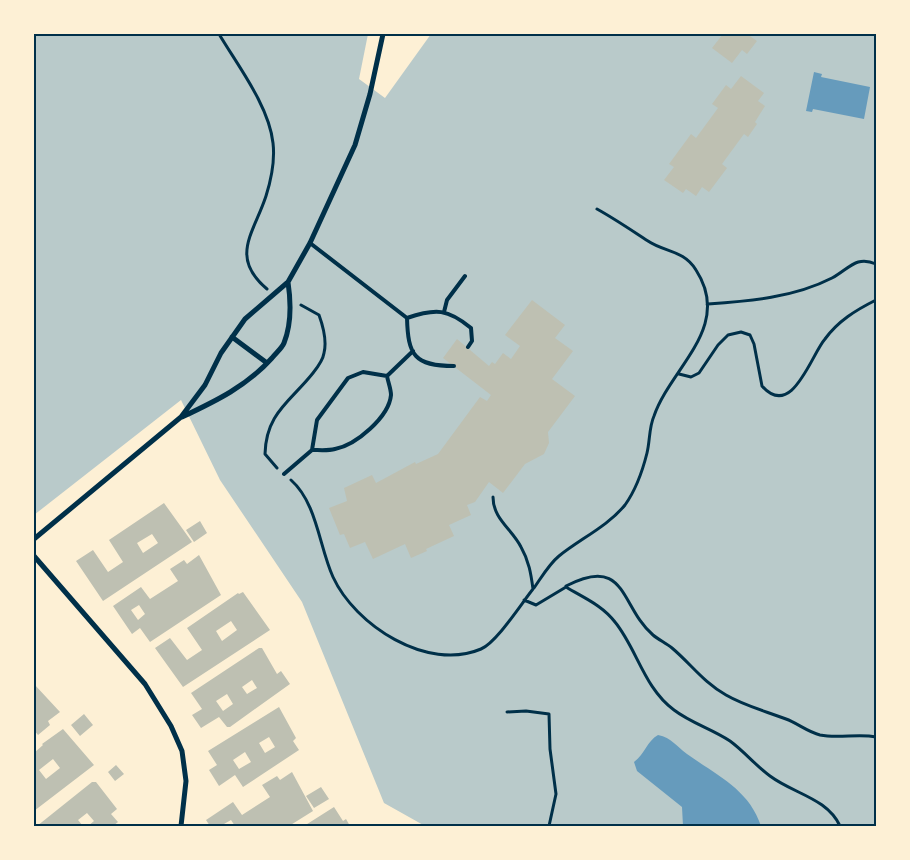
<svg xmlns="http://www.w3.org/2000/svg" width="910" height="860" viewBox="0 0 910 860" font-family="Figtree,sans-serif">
<rect width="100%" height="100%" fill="#fdf0d5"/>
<path fill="#b9caca" d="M34 34H368L359 79 385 98 431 34H876V826H425L384 803 302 602 220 480 181 400 34 515Z"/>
<path fill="#669bbc" d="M814 72 822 74 821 77 870 87 864 119 813 109 812 112 806 111Z
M658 735C672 738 676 746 687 754 716 775 749 789 761 826H683L682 807 637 771 634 762C645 754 647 741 658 735Z"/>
<path fill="#bec0b2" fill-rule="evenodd" d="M723 34H747L757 41 747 54 742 50 732 63 712 48Z
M741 76 764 93 758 101 765 106 755 122 757 124 748 137 744 134 722 164 727 168 709 192 702 187 696 196 686 189 683 193 664 180 674 167 669 164 691 134 696 138 718 108 712 104 726 85 731 89Z
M532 300 565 325 555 338 573 351 552 379 575 396 548 432 549 443 544 454 525 464 503 493 489 482 475 502 467 505 471 515 449 525 454 536 426 549 427 551 411 558 405 544 373 559 365 542 350 548 344 534 340 535 329 508 347 501 344 488 372 475 376 483 415 462 416 464 438 454 480 397 487 401 491 395 443 358 457 339 489 366 492 362 495 364 503 353 511 359 520 346 505 335Z
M164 503 192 542 103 601 76 561 93 550 108 572 123 562 109 540ZM152 534 158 543 143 553 137 543Z
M200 521 207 533 194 542 186 530Z
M199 555 221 595 150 642 140 628 132 634 113 606 141 587 150 599 178 581 170 569 184 560 187 564ZM139 605 145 614 138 620 131 610Z
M243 592 270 630 183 687 155 648 170 638 187 660 202 650 187 628 238 593 239 594ZM231 621 237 630 222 641 216 631Z
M259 648H262L277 674 281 671 290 684 230 727H227L219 717 201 728 192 715 202 709 191 693ZM252 680 257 688 247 694 242 687ZM227 694 233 704 223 711 216 701Z
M34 684 60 712 48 721 50 725 38 735 34 730Z
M279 707 296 738 293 741 299 750 243 787 235 775 219 786 209 770 217 765 208 751ZM269 737 275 747 265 753 259 743ZM245 752 251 762 239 769 233 760Z
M84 714 93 725 80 736 71 725Z
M63 729 94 765 34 811V753L43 745 42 744ZM53 759 60 768 46 779 39 770Z
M116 765 124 774 115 781 108 772Z
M292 772 313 811 289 826H235L231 820 224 824 226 826H210L206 820 233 802 242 815 270 797 262 785 277 776 280 780Z
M92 782H96L117 809 111 814 118 822 113 826H88L94 821 87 813 78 820 83 826H37Z
M321 787 329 799 314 808 306 796Z
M334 807 343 821 346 819 350 826H304Z"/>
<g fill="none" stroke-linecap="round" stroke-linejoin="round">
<path stroke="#003049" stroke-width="3" d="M219 34C238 66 269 106 273 143 275 160 271 180 266 196 254 233 229 257 267 289
M707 304C749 301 793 298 832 278 849 269 856 255 876 264
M679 374 691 377 699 373 718 345 728 335 741 332 750 335 754 344 762 386C792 420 811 355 825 339 838 321 856 310 876 300
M277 468 265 454C266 413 290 402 313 373 317 368 323 360 324 353 327 341 323 326 319 315L301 305
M291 480C317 503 319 546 333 577 355 625 427 672 481 649 497 642 521 604 533 589 531 574 529 561 521 547 512 529 493 519 493 497
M566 586C627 554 620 607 653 635 659 640 666 643 672 648 690 663 704 683 726 695 745 706 765 711 786 719 797 723 808 732 820 735 839 739 858 733 876 737
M534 588C541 578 549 564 559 556 580 539 608 526 625 505 635 491 643 469 647 453 650 441 649 427 654 416 671 367 733 327 696 270 684 250 664 252 648 241 631 230 615 219 597 209
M524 600 536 605 566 587C584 598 602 605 615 622 637 649 644 688 674 710 691 723 712 729 730 741 745 752 756 766 770 776 794 794 827 798 840 826
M507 712 526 711 549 714 550 749 556 794 549 826"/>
<path stroke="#003049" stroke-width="4" d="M310 243 407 318
M444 312 447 300 465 276
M454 366C414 366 408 355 407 318 436 308 448 309 471 328L472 341 468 347
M312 450C319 450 328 451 335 449 356 445 389 417 391 395 391 389 388 382 387 376
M284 474 312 450 317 420 348 378 363 372 387 376 413 351"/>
<path stroke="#003049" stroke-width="5" d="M232 337 267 363
M182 417C216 401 247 386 272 358 276 353 282 348 284 343 292 323 291 302 288 282
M34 539 181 417 205 385 221 353 245 319 288 282 310 243 355 145 370 94 383 34
M34 556 145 684 171 726 182 751 186 781 181 826"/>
</g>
<rect width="910" height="860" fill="none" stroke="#fdf0d5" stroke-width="70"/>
<rect x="35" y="35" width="840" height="790" fill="none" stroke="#003049" stroke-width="2"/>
</svg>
